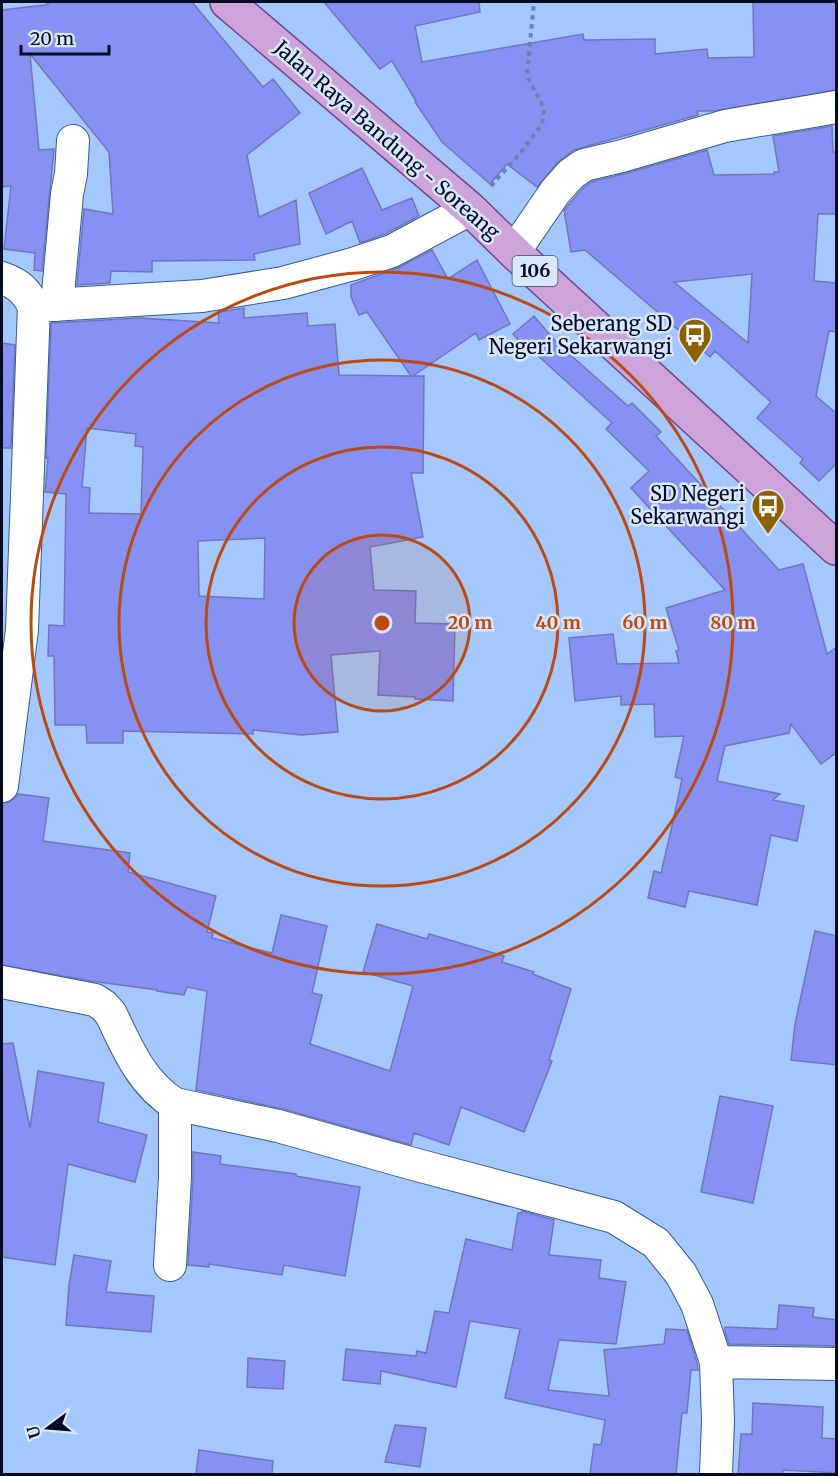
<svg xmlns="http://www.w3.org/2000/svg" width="838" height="1476" viewBox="0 0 838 1476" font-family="Merriweather,serif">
<rect width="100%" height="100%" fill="#a4c8fe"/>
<path fill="#8790f3" stroke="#6f76bc" stroke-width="1.5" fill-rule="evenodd" d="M51 2H192L263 87 273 79 300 113 247 155 259 217 296 200 300 244 254 254 255 260 152 261V272L111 271 110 283 77 285 84 209 113 214 109 152 30 54 39 150 54 149 42 271 34 270 35 253 4 249 11 186 2 187V10L45 5Z
M324 2H479L480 12 415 26 422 62 583 34 584 40 655 39V54L707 49 708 58 754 57 753 2H837V90L714 111H697L698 115 574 150 558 162 537 187 507 164 490 184 442 142 415 102 416 101 392 61 380 69Z
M832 126 833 152H837V214H818L814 281 837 283V332L829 331 816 396 837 414V463L819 481 800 463 803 459 757 418 771 402 715 351 710 357 585 250 571 252 564 210 583 188 591 182 627 173 707 150 714 175 774 174V172H779L773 136ZM752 274 748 343 674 282Z
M362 168 382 210 412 198 419 216 385 234 360 243 352 221 326 234 309 193Z
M432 250 448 279 477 260 510 324 479 340 476 333 413 376H424L423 473H411L423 537 370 547 374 590 416 591 415 623 455 624 453 701 415 699V697L378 695 380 651 331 655 338 732 301 735 253 730V734L123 731V743H87L86 725H55L54 656H48L49 625 64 626 66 494 45 492 48 458H46L51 323 140 318 219 323 218 312 244 308V318L307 313 308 326 335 324 339 375 411 376 367 312 359 315 351 297V285L400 267ZM87 428 136 434 135 446 143 447 141 514 89 513 90 488 82 487ZM265 538 264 599 199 596 198 541Z
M534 316 556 342 628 406 632 403 661 432 656 436 779 570 803 564 827 654 837 647V752L821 764 791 724 789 733 725 746 717 781 780 794 773 800 804 806 797 841 771 835 757 905 689 891 685 907 648 898 654 871 661 873 672 826 682 779 675 777 684 736 655 737 654 704 621 705V696L575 701 569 638 613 634 617 664 679 663 676 651 679 650 666 608 725 590 631 488 649 471 606 429 612 423 535 353 532 356 513 334Z
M2 343 15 345 11 448H2Z
M18 794 49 798 43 841 130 853 128 872 216 896 207 932 213 933 212 938 272 953 281 915 327 926 312 993 322 995 310 1044 390 1071 413 986 363 972 377 924 427 939 429 934 504 956 502 962 534 972 533 974 571 989 549 1060 552 1061 524 1132 461 1107 449 1145 414 1133 411 1145 283 1109 196 1090 207 991 187 987 184 995 157 991V990L91 981 2 965V818L3 803 9 802 16 797Z
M815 931 837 936V1065L791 1060 795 1024Z
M13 1043 30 1128 38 1071 104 1083 98 1122 147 1135 135 1182 68 1164 55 1265 2 1257V1044Z
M720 1096 773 1106 753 1203 701 1192Z
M193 1152 221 1156 220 1164 296 1174V1176L360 1187 345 1276 284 1265 282 1275 209 1264V1267L188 1265 193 1178Z
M522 1211 554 1220 549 1255 601 1260 599 1278 626 1282 616 1344 559 1340 548 1390 609 1396 604 1350 664 1344 666 1329 687 1330 697 1363 698 1370H691L687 1413H682L676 1474H590L594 1444 601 1445 605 1420 505 1398 520 1329 470 1321 456 1387 381 1371 380 1384 343 1380 346 1349 416 1356 417 1351 426 1353 435 1311 449 1313 466 1239 512 1250 518 1213H521Z
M74 1255 111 1261 106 1292 154 1296 151 1332 66 1325 69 1285Z
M779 1305 814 1308 813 1317 837 1320V1346L729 1344 725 1332V1327L777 1329Z
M248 1358 285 1361 283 1389 247 1387Z
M753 1403 823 1407 822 1438 837 1439V1473L783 1470V1474H738L741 1434H752Z
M395 1425 426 1428 420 1467 385 1462Z
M199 1450 273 1461 272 1474H196Z"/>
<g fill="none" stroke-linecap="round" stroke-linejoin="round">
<defs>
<path id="street" d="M514 252 555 192 571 174 584 165 622 156 725 126 836 107
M2 278C19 284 25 290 34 306
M57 305 67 194 71 174 73 141
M2 786 22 630 34 306 202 296 283 283 353 264 392 251 470 209
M2 982 95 1000 104 1006 111 1014C127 1048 142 1084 175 1104L278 1126 417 1165 614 1217 656 1243 681 1274 697 1304 716 1362 718 1421 716 1474
M170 1265 175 1177V1104
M716 1362 836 1364"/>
<path id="primary" d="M227 2 470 209 514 252 836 548"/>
</defs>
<use href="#street" stroke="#335b96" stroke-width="34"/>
<use href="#primary" stroke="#71468a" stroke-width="36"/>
<path stroke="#6883ae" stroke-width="4" stroke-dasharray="4.5 4.5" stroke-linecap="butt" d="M491 186 523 150 542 124 544 111 541 102 530 82 527 74 534 2"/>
<use href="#street" stroke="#fff" stroke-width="32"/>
<use href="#primary" stroke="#cea3da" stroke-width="33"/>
</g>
<circle cx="382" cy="623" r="88" fill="#ba4a11" fill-opacity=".12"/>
<g fill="none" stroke="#ba4a11" stroke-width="3">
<circle cx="382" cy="623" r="88"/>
<circle cx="382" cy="623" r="176"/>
<circle cx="382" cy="623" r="263"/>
<circle cx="382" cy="623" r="351"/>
</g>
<defs>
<symbol id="bus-pin" viewBox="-11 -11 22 30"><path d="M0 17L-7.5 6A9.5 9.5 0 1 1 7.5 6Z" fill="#8c6104" stroke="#d9e7fc"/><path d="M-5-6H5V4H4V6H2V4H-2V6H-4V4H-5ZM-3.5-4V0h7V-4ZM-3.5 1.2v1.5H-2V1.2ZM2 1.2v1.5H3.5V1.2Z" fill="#fff"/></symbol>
</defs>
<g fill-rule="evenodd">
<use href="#bus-pin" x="676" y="316" width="38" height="52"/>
<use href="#bus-pin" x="749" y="487" width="38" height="52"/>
</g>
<g text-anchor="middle" stroke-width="5" stroke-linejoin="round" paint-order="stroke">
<rect fill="#d9e7fc" stroke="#424e64" stroke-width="1.5" x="512.5" y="256" width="45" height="30" rx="4.5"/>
<g font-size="18" font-weight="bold" fill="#010c23">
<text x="535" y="277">106</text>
</g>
<g font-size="20" fill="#010c23" stroke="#d9e7fc">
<text transform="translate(387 140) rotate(41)" y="7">Jalan Raya Bandung - Soreang</text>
</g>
<g font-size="20" fill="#010c23" stroke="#d9e7fc" text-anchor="end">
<text x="672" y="331">Seberang SD<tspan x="672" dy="23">Negeri Sekarwangi</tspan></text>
<text x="745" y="501">SD Negeri<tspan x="745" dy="23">Sekarwangi</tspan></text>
</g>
</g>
<circle cx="382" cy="623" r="9" fill="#ba4a11" stroke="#d9e7fc" stroke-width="3"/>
<g font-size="18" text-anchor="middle" font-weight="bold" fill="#ba4a11" stroke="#d9e7fc" stroke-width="5" stroke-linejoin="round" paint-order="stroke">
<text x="470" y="629">20 m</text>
<text x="558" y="629">40 m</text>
<text x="645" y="629">60 m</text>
<text x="733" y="629">80 m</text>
</g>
<rect width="838" height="1476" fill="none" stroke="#010c23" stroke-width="6"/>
<g transform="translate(48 1428) rotate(254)" stroke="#d9e7fc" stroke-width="4.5" paint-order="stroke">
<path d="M0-4.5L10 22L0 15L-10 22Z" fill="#010c23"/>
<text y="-9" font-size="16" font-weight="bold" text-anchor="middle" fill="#010c23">U</text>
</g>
<path d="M21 45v9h88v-9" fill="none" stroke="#010c23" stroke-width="3"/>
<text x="30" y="45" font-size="18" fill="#010c23" stroke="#d9e7fc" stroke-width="4.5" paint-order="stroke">20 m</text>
</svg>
